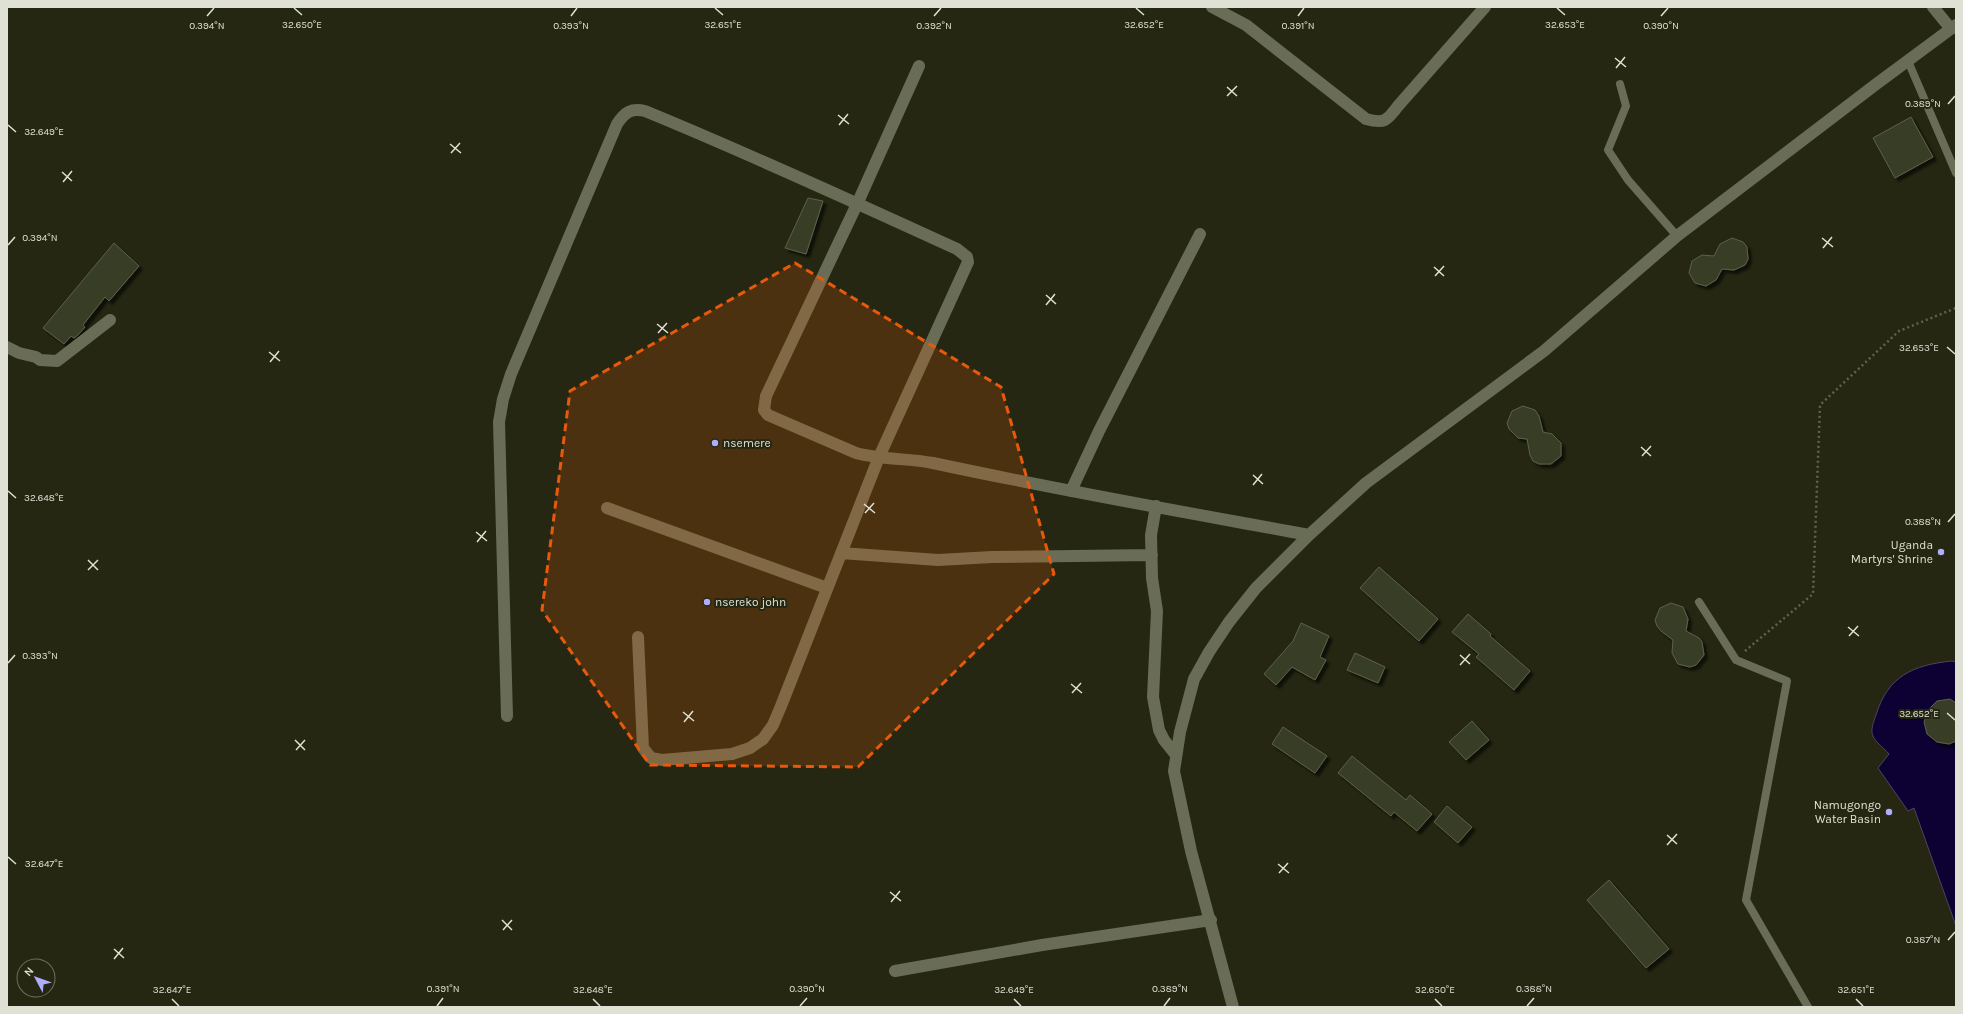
<svg xmlns="http://www.w3.org/2000/svg" width="1963" height="1014" viewBox="0 0 1963 1014" font-family="Karla,sans-serif">
<defs>
<filter id="shadow"><feDropShadow dx="3.5" dy="3.5" stdDeviation="1" flood-color="#0009"/></filter>
</defs>
<rect width="100%" height="100%" fill="#252712"/>
<path fill="#0d0032" stroke="#4c4462" d="M1952 661 1956 662V926L1914 808 1908 811 1878 768 1889 754C1885 749 1875 742 1873 736 1870 730 1874 721 1876 715 1888 676 1913 665 1952 661Z"/>
<path fill="#393c26" stroke="#5d6149" filter="url(#shadow)" d="M1911 117 1933 157 1895 178 1873 138Z
M808 198 823 201 806 254 785 248Z
M1732 238 1743 242 1747 247 1748 259 1745 265 1734 270 1722 269 1716 280 1706 286 1695 283 1689 273 1692 261 1702 255 1714 256 1720 244Z
M114 243 139 266 109 301 105 297 83 325 85 327 78 335 74 338 71 336 64 344 43 328Z
M1523 406 1535 410 1539 416 1543 432 1552 434 1561 443V456L1551 464H1539L1533 461 1530 455 1527 439 1518 438 1509 429 1507 423 1512 411Z
M1379 567 1438 619 1419 641 1360 588Z
M1671 603 1683 607 1688 619 1686 631 1699 638 1702 642 1704 655 1696 665 1690 667 1678 664 1672 653 1673 640 1661 631 1657 626 1655 620 1660 608Z
M1468 614 1491 634 1490 636 1530 671 1514 690 1476 657 1479 654 1452 632Z
M1301 623 1329 636 1320 657 1326 660 1315 680 1292 667 1276 685 1264 674 1293 641Z
M1355 653 1385 667 1378 683 1347 670Z
M1950 699 1956 703V741L1949 744 1937 742 1927 734 1924 722 1928 710 1937 701Z
M1472 721 1489 740 1466 760 1449 742Z
M1283 727 1327 756 1315 773 1272 744Z
M1352 756 1406 800 1410 795 1432 814 1417 831 1394 812 1391 816 1338 773Z
M1447 806 1472 827 1458 843 1434 822Z
M1609 880 1669 949 1646 968 1587 900Z"/>
<g fill="none" stroke-linecap="round" stroke-linejoin="round">
<path stroke="#616350" stroke-width="2.5" stroke-dasharray="2 3" stroke-linecap="butt" d="M1745 651 1813 594 1820 405 1899 331 1956 308"/>
<path stroke="#696d55" stroke-width="8" d="M1908 61 1956 173
M1620 84 1626 106 1608 150 1628 180 1677 236
M1699 602 1736 660 1787 681 1746 900 1808 1007"/>
<path stroke="#696d55" stroke-width="12" d="M1212 7 1246 25 1366 119C1384 124 1387 121 1398 106L1485 7
M1933 7 1951 29
M919 66 858 202 766 396 764 410 768 415 856 453C881 460 908 458 933 463 1058 490 1184 512 1309 535
M7 347 19 353 36 357 40 360 57 361 110 320
M1071 491 1099 431 1200 234
M1156 506 1151 535 1152 578 1157 611 1153 697 1159 730 1164 740 1176 755
M607 508 827 588
M841 553 938 560 992 557 1152 555
M507 716 499 422 503 399 511 374 617 124C625 112 631 108 645 111 750 154 854 202 957 249L967 257 968 262 879 457 781 706 773 725 763 739 750 748 732 754 662 760 651 758 643 748 638 637
M895 971 1042 945 1211 920
M1233 1007 1191 851 1174 771 1180 732 1194 679 1209 652 1229 622 1256 588 1309 535 1366 483 1544 351 1677 236 1875 85 1956 25"/>
</g>
<path fill="#e8590c" fill-opacity="0.2" stroke="#e8590c" stroke-width="3" stroke-dasharray="8 5" stroke-linejoin="round" d="M795 263 1001 387 1054 574 858 767 650 765 542 610 570 391Z"/>
<path fill="none" stroke="#dee1d3" stroke-width="1.5" d="M294 8 302 15M715 8 723 15M1136 8 1144 15M1557 8 1565 15M207 16 214 8M571 16 577 8M934 16 941 8M1298 16 1304 8M1661 16 1668 8M1615 58 1626 67M1616 68 1625 57M1227 87 1237 96M1227 96 1237 86M1948 104 1955 96M838 115 849 124M8 125 16 132M839 125 848 114M450 144 461 153M451 153 460 143M62 172 72 181M63 182 72 171M1822 238 1833 247M8 245 15 237M1823 248 1832 237M1434 267 1444 276M1435 276 1444 266M1046 295 1056 304M1046 305 1055 294M657 324 668 333M658 333 667 323M1947 347 1955 354M269 352 280 361M270 362 279 351M1641 447 1651 456M1642 456 1651 446M1253 475 1263 484M1253 485 1262 474M8 491 16 498M864 504 875 513M865 513 874 503M1948 522 1955 514M476 532 487 541M477 542 486 531M88 560 98 570M88 570 98 560M1848 627 1859 636M1849 636 1858 626M1460 655 1470 664M8 663 15 655M1460 665 1470 654M1071 684 1082 693M1072 693 1081 683M683 712 694 721M1947 713 1955 720M684 722 693 711M295 740 305 750M296 750 305 740M1667 835 1677 844M1667 845 1677 834M8 857 16 864M1278 864 1289 873M1279 873 1288 863M890 892 901 901M891 902 900 891M502 920 512 930M503 930 512 920M1948 940 1955 932M114 949 124 958M114 959 123 948M172 999 179 1006M593 999 600 1006M1014 999 1021 1006M1435 999 1442 1006M1856 999 1863 1006M437 1006 443 998M800 1006 807 998M1164 1006 1170 998M1527 1006 1534 998"/>
<g fill="#b1adfa" stroke="#252712" stroke-width="1.5">
<circle cx="715" cy="443" r="4"/>
<circle cx="1941" cy="552" r="4"/>
<circle cx="707" cy="602" r="4"/>
<circle cx="1889" cy="812" r="4"/>
</g>
<g text-anchor="middle" stroke-width="4" stroke-linejoin="round" paint-order="stroke">
<g font-size="12" fill="#dee1d3" stroke="#252712" text-anchor="start">
<text x="723" y="447">nsemere</text>
<text x="1933" y="549" text-anchor="end">Uganda<tspan x="1933" dy="14">Martyrs' Shrine</tspan></text>
<text x="715" y="606">nsereko john</text>
<text x="1881" y="809" text-anchor="end">Namugongo<tspan x="1881" dy="14">Water Basin</tspan></text>
</g>
</g>
<g font-size="10" text-anchor="middle" fill="#dee1d3" stroke="#252712" stroke-width="4" stroke-linejoin="round" paint-order="stroke">
<text x="1144" y="28">32.652°E</text>
<text x="1565" y="28">32.653°E</text>
<text x="302" y="28">32.650°E</text>
<text x="723" y="28">32.651°E</text>
<text x="207" y="29">0.394°N</text>
<text x="571" y="29">0.393°N</text>
<text x="934" y="29">0.392°N</text>
<text x="1298" y="29">0.391°N</text>
<text x="1661" y="29">0.390°N</text>
<text x="1923" y="107">0.389°N</text>
<text x="44" y="135">32.649°E</text>
<text x="40" y="241">0.394°N</text>
<text x="1919" y="351">32.653°E</text>
<text x="44" y="501">32.648°E</text>
<text x="1923" y="525">0.388°N</text>
<text x="40" y="659">0.393°N</text>
<text x="1919" y="717">32.652°E</text>
<text x="44" y="867">32.647°E</text>
<text x="1923" y="943">0.387°N</text>
<text x="443" y="992">0.391°N</text>
<text x="807" y="992">0.390°N</text>
<text x="1170" y="992">0.389°N</text>
<text x="1534" y="992">0.388°N</text>
<text x="172" y="993">32.647°E</text>
<text x="593" y="993">32.648°E</text>
<text x="1014" y="993">32.649°E</text>
<text x="1435" y="993">32.650°E</text>
<text x="1856" y="993">32.651°E</text>
</g>
<rect width="1963" height="1014" fill="none" stroke="#dee1d3" stroke-width="16"/>
<g transform="translate(36 978) rotate(311)"><circle r="19" fill="#252712" stroke="#6f715f"/>
<path d="M0-3L7 15L0 10L-7 15Z" fill="#b1adfa"/>
<text y="-6" font-size="11" font-weight="bold" text-anchor="middle" fill="#dee1d3">N</text>
</g>
</svg>
